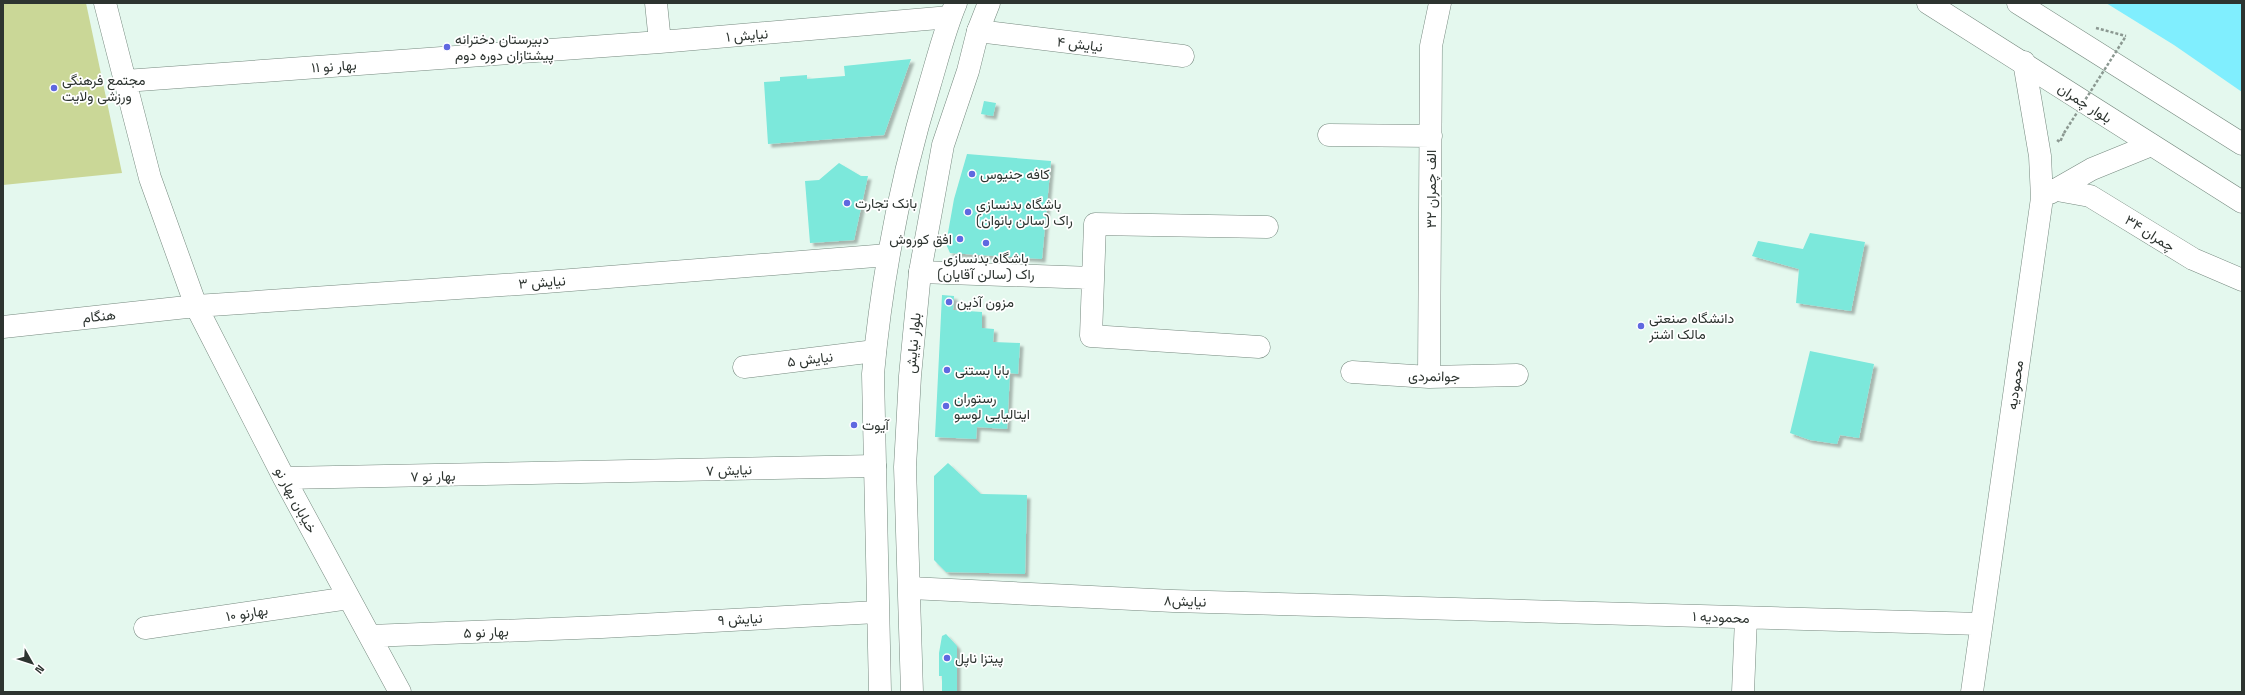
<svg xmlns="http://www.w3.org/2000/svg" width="2245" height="695" viewBox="0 0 2245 695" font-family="'Space Grotesk',Vazirmatn,sans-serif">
<defs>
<filter id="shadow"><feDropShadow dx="3.5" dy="3.5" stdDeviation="1" flood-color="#0004"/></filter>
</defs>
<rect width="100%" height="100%" fill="#e4f8ee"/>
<path fill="#cad797" d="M3 3H86L122 173 3 185Z"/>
<path fill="#80eefe" d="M2106 3H2242V92L2174 45Z"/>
<path fill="#7be8db" filter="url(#shadow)" d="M911 59 884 135 768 144 764 82 780 81V77L807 75V79L845 76 844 66Z
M984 101 996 103 993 116 981 114Z
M967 154 1051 161 1042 259 950 253 946 244 954 199Z
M839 163 861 176H868L854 240 810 243 805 181 819 180Z
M1810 233 1865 242 1851 311 1796 303 1799 269 1752 256 1758 241 1803 249Z
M942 295 954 296 953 310 982 312V328L994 329 993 342 1020 343 1018 374 1010 373 1007 429 977 427 976 439 935 437Z
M1810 351 1874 364 1859 438 1840 435 1837 444 1810 440 1790 433Z
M948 463 981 494 1027 495 1025 574 946 572 934 560V476Z
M946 634 957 646V692H942V676H939V653L942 636Z"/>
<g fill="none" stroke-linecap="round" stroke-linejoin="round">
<defs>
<path id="minor" d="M105 3 150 178 196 306 284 478 400 692
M656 3 660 42
M978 31 1183 56
M125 81 660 42 950 17
M1329 135 1431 136
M2057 190 2090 196 2193 259 2242 280
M2050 193 2092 169 2151 145
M920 272 1093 278
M3 327 196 306 533 283 888 255
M1259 347 1091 336 1095 224 1267 227
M744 367 875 351
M1352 372 1429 377 1517 375
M1429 377 1431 46 1440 3
M284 478 875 466
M910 588 1173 601 1981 624
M145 628 349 598
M370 636 602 627 877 612
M1743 692 1746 618
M1972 692 2042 198 2040 156 2024 62"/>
<path id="major" d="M1928 3 2242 202
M2018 3 2242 144
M880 692 873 374C882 275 901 178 930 84 938 57 945 29 956 3
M912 692 905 467 910 376 920 272 943 145 968 71 978 31 989 3"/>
</defs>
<use href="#minor" stroke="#76897f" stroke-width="23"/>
<use href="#major" stroke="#76897f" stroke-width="23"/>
<path stroke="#8b9891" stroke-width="2.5" stroke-dasharray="3 2" stroke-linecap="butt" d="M2096 28 2126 36
M2057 140 2060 142 2064 133"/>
<use href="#minor" stroke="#fff" stroke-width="22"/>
<use href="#major" stroke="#fff" stroke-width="22"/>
<path stroke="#8b9891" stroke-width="2.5" stroke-dasharray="3 2" stroke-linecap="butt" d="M2064 133 2126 36"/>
</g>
<g fill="#5f68e0" stroke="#fff" stroke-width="1.5">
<circle cx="447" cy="47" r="4"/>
<circle cx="54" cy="88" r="4"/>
<circle cx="972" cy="174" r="4"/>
<circle cx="847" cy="203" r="4"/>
<circle cx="968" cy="212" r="4"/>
<circle cx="960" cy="239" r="4"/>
<circle cx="986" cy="243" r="4"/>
<circle cx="949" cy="302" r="4"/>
<circle cx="1641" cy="326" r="4"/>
<circle cx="947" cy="370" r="4"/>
<circle cx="946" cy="406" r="4"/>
<circle cx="854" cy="425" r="4"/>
<circle cx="947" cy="658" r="4"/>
</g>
<g text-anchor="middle" stroke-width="3.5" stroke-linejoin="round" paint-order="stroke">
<g font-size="14" fill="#2d3430" stroke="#fff">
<text transform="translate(747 35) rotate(-5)" y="5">نیایش ۱</text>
<text transform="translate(1080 44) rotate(7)" y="5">نیایش ۴</text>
<text transform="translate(334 66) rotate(-4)" y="5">۱۱ بهار نو</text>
<text transform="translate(2085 103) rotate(33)" y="5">بلوار چمران</text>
<text transform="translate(1431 189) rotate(-90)" y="5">۳۲ الف چمران</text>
<text transform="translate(2150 233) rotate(32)" y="5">۳۴ چمران</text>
<text transform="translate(542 282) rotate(-4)" y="5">نیایش ۳</text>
<text transform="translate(99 316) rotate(-6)" y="5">هنگام</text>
<text transform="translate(913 343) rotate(-85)" y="5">بلوار نیایش</text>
<text transform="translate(810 359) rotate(-7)" y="5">نیایش ۵</text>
<text transform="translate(1434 376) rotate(1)" y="5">جوانمردی</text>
<text transform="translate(2015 385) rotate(-82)" y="5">محمودیه</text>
<text transform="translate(729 470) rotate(-2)" y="5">نیایش ۷</text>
<text transform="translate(433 476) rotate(-1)" y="5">۷ بهار نو</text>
<text transform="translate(296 500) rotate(62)" y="5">خیابان بهار نو</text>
<text transform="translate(1185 601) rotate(2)" y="5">نیایش۸</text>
<text transform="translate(247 613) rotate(-9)" y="5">۱۰ بهارنو</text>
<text transform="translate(1721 617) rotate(2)" y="5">۱ محمودیه</text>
<text transform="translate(740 619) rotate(-3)" y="5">نیایش ۹</text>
<text transform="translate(486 632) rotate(-2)" y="5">۵ بهار نو</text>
</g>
<g font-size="14" fill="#2d3430" stroke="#fff" text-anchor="start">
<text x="455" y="44">دبیرستان دخترانه<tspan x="455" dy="16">پیشتازان دوره دوم</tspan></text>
<text x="62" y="85">مجتمع فرهنگی<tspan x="62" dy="16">ورزشی ولایت</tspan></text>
<text x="980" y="179">کافه جنیوس</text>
<text x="855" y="208">بانک تجارت</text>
<text x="976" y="209">باشگاه بدنسازی<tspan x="976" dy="16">راک (سالن بانوان)</tspan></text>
<text x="952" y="244" text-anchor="end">افق کوروش</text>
<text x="986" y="263" text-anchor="middle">باشگاه بدنسازی<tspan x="986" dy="16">راک (سالن آقایان)</tspan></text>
<text x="957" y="307">مزون آذین</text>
<text x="1649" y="323">دانشگاه صنعتی<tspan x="1649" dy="16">مالک اشتر</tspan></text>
<text x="955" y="375">بابا بستنی</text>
<text x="954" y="403">رستوران<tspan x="954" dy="16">ایتالیایی لوسو</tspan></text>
<text x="862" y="430">آیوت</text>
<text x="955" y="663">پیتزا ناپل</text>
</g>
</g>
<rect width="2245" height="695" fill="none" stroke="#2d3430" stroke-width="8"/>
<g transform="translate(32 663) rotate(129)" stroke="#ffffff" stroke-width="3" paint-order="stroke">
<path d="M0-3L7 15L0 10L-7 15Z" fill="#2d3430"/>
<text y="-6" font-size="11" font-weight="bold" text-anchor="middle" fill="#2d3430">N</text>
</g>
</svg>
